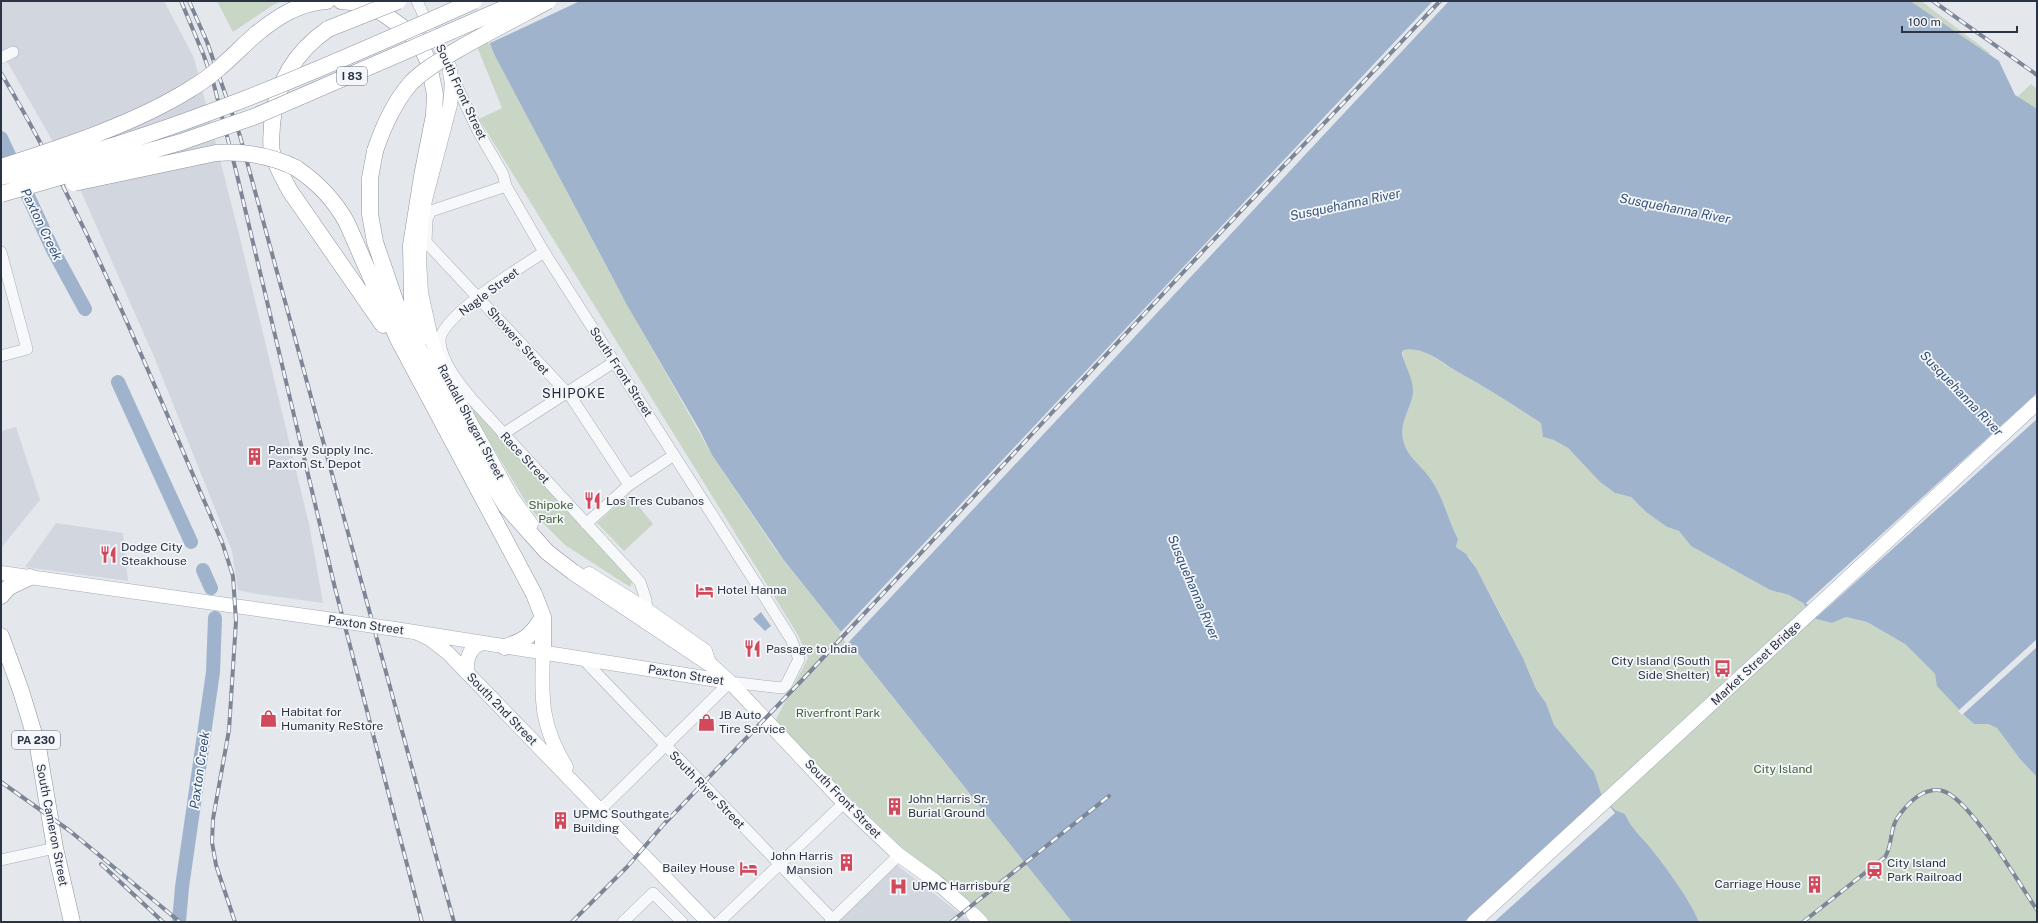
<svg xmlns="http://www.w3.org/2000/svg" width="2038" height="923" viewBox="0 0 2038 923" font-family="'Public Sans',sans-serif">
<rect width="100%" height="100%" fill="#e4e7ec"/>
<path fill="#d2d6de" d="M1 1H164L194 58 240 238 309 524 323 603 251 593 238 590 232 551 155 359 80 189 1 51Z
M16 427 40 500 1 548V431Z
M56 523 123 533 128 581 25 567Z
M896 864 969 921 970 922H836Z"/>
<path fill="#c9d6c5" d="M217 1H282L273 5 233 32Z
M1909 1H1921L1990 53 1987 58Z
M487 36 494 54 614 281 712 455 775 549 1072 922H990L960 892 905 850 814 763 775 721 808 658 798 635 479 119 502 108 478 49Z
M2031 84 2037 89V111L2014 100Z
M1403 349C1423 346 1440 362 1456 371 1486 387 1513 405 1541 423L1543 437 1554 440 1568 448 1600 482 1615 493 1631 497 1646 512 1667 527 1679 531 1691 546 1770 590 1789 595 1803 603 1816 619 1832 623 1846 617 1867 622 1905 644 1935 674 1938 686 1966 717 1974 724H1988L1997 728 2020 759 2036 776 2037 922H1699C1690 900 1668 870 1653 851 1643 838 1631 829 1625 814L1615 810 1602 796 1594 772 1554 725 1546 703 1536 689 1523 658 1496 605 1470 558 1456 547 1458 539C1448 520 1444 499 1432 481 1420 462 1405 458 1402 432 1400 419 1414 405 1412 391 1411 377 1402 364 1403 349Z
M465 394 633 580 630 587 565 545 541 521 527 504 463 398Z
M629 494 653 524 624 551 597 523Z"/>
<path fill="#9fb4cc" d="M474 1H1910L1999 61 2015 95 2037 109V779L2036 776 2020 759 1997 728 1988 724H1974L1966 717 1937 686 1935 674 1905 644 1867 622 1846 617 1832 623 1816 619 1803 603 1789 595 1770 590 1691 546 1679 531 1667 527 1646 512 1631 497 1615 493 1600 482 1568 448 1554 440 1543 437 1541 423C1513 405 1486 387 1456 371 1441 362 1423 346 1403 350L1402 354C1405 366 1414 380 1413 393 1411 409 1399 422 1403 439 1407 458 1423 466 1432 481 1444 499 1448 520 1458 539L1456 547 1466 554 1476 568 1523 658 1536 689 1546 703 1554 725 1594 772 1602 796 1615 810 1625 814C1631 829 1643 838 1653 851 1668 870 1690 900 1699 922H1072L783 559 712 455 699 429 627 305 494 54Z
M761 612 771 626 765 631 753 619Z"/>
<path fill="#e4e7ec" d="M472 1H580L488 44Z
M1433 1H1449L847 644 839 634Z
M2037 393V419L1818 616 1806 603Z
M2037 639V647L1962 715 1958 711Z
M1602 796 1615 813 1494 922H1464Z"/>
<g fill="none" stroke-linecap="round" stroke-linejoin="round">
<path stroke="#9fb4cc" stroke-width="14" d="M1 138 53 250 85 309
M118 382 191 542
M203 570 211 588
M179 922 182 887 213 672 215 618"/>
<defs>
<path id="minor" d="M417 1 478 131 503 174 506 186 544 252 766 599 791 639 799 659 786 685 782 688 730 682 600 810
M1 58 13 52
M506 186 431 211 427 219 426 242 571 397 629 485
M1 252 27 349 1 356
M544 252C523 266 438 317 440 342 442 363 459 383 471 398L640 582 646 600 647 610
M503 434 614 362
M586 524 629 485 674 455
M583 659 833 920
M1 860 55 848
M623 922 653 893 682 922
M719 922 844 803
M830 922 899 855"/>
<path id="major" d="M449 66 452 84 450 105 425 200 421 224 419 261 421 293 431 338 446 378 512 498 531 524
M1 573 334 620
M589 574 647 610 705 651 709 663 730 682 844 803 899 855 935 881 964 906
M395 629 730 682
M415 632 430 639 448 653 708 922
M543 653C541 700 541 726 566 767
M467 673C466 659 469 646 484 643
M973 914 981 922
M1474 922C1663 750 1849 576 2037 403"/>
<path id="highway" d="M341 1 361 3 384 14 402 27 419 42 428 61 435 94 434 115 422 176 411 245 412 302 420 339
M328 29C295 52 276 83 272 124 272 132 270 143 272 152 276 166 283 178 290 191L383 325
M255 35C277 17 298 3 327 1
M375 151 370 178V214L375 242 398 309 452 413 506 506 547 552 573 572 709 663
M296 168C318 183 334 199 347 223L398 339 534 594 543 617V653
M1 596 9 587 30 577
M1 636 21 691 38 747 55 848 72 922
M505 647C526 640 531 636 543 617"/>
</defs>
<use href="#minor" stroke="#a9aeb7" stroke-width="12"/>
<use href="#major" stroke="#a3abb8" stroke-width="15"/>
<use href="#highway" stroke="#8b94a3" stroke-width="17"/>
<use href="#minor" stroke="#f7f8fa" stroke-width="11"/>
<use href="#major" stroke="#fff" stroke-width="14"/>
<use href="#highway" stroke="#fff" stroke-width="16"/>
<defs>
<path id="rail" d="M181 1 204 56 214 85 237 175 335 588 422 922
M189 1 207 42 240 136 454 922
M1933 1 2037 75
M1 73C90 222 153 384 222 542L233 576 236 621 229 730 213 819 212 842 216 865 235 922
M1 782 70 831 180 922
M101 864 163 922
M572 922 627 867 664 824 805 677 1204 250 1440 1
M951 922 1109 796
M1803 922 1885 857C1893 845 1889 829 1898 817 1908 803 1924 786 1943 791 1970 799 2020 885 2037 910"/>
</defs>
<use href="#rail" stroke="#7d8696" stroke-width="4"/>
<use href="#rail" stroke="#f4f6f9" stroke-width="2.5" stroke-dasharray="8" stroke-linecap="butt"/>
<defs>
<path id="major-bridge" d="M334 620 395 629"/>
<path id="highway-bridge" d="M328 29 398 1
M375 151C383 127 393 104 410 84 423 70 441 60 457 50 487 33 518 17 548 1
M1 167C63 147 137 123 192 88 216 74 235 53 255 35
M1 177C166 138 320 70 474 1
M74 183 216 153C245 151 270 155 296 168
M1 194 181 142 256 116 521 1"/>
</defs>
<use href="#major-bridge" stroke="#a3abb8" stroke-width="15" stroke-linecap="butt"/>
<use href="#highway-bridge" stroke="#8b94a3" stroke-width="17" stroke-linecap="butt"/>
<use href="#major-bridge" stroke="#fff" stroke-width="14"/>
<use href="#highway-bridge" stroke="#fff" stroke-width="16"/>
</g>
<defs>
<symbol id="building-bare" viewBox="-9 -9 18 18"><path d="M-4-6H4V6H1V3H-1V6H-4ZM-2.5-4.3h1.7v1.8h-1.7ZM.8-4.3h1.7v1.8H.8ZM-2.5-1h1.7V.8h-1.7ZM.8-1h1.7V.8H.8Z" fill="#d1495b" stroke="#f4f6f9" stroke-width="2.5" paint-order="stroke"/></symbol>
<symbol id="restaurant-bare" viewBox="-9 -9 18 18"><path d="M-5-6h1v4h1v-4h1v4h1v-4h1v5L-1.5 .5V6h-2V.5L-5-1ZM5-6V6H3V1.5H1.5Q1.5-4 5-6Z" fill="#d1495b" stroke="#f4f6f9" stroke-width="2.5" paint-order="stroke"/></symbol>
<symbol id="hotel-bare" viewBox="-9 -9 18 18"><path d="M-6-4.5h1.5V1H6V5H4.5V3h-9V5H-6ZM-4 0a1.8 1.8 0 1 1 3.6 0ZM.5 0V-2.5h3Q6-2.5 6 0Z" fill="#d1495b" stroke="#f4f6f9" stroke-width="2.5" paint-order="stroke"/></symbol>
<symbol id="bus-bare" viewBox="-9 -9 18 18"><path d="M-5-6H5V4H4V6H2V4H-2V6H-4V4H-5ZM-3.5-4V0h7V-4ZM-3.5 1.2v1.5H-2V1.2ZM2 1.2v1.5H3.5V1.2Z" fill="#d1495b" stroke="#f4f6f9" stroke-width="2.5" paint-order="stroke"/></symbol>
<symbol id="shop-bare" viewBox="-9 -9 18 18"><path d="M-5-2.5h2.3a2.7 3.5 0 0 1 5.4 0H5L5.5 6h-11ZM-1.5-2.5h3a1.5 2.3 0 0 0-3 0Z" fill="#d1495b" stroke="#f4f6f9" stroke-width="2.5" paint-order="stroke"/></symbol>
<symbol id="station-bare" viewBox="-9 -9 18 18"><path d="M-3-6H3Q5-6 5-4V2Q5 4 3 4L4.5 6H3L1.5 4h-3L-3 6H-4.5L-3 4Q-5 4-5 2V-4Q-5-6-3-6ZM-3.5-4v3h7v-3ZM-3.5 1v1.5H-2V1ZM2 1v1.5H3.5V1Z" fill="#d1495b" stroke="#f4f6f9" stroke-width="2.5" paint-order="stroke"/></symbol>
<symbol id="hospital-bare" viewBox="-9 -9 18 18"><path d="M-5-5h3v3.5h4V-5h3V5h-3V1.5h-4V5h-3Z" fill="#d1495b" stroke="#f4f6f9" stroke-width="2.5" paint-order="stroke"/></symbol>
</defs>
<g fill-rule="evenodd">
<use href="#building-bare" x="242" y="444" width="25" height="25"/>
<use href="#restaurant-bare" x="580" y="488" width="25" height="25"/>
<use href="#restaurant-bare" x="96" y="542" width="25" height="25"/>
<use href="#hotel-bare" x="692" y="578" width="25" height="25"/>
<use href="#restaurant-bare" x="740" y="636" width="25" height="25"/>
<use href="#bus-bare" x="1710" y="656" width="25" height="25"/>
<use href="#shop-bare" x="256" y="706" width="25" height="25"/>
<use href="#shop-bare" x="694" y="710" width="25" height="25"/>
<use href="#building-bare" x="882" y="794" width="25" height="25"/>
<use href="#building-bare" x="548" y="808" width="25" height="25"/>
<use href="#building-bare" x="834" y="850" width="25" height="25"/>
<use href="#hotel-bare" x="736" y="856" width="25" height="25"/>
<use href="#station-bare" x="1862" y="858" width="25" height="25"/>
<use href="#building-bare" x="1802" y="872" width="25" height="25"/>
<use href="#hospital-bare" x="886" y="874" width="25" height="25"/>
</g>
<g text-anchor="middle" stroke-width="3.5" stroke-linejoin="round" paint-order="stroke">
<g fill="#f4f6f9" stroke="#676e7b" stroke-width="1">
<rect x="337" y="67" width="30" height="18" rx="3"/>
<rect x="12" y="731" width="48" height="18" rx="3"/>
</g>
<g font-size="11" font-weight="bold" fill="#2b3445">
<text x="352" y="80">I 83</text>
<text x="36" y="744">PA 230</text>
</g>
<g font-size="12" fill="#2b3445" stroke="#f4f6f9">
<text transform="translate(461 92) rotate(65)" y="4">South Front Street</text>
<text transform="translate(489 292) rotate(-37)" y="4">Nagle Street</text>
<text transform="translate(518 341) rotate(48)" y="4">Showers Street</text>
<text transform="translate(621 372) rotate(57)" y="4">South Front Street</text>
<text transform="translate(471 422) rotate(62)" y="4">Randall Shugart Street</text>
<text transform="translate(525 458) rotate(47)" y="4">Race Street</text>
<text transform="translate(366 625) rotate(8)" y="4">Paxton Street</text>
<text transform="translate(1756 663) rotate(-43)" y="4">Market Street Bridge</text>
<text transform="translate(686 675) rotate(9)" y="4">Paxton Street</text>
<text transform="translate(502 709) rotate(46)" y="4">South 2nd Street</text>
<text transform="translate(707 790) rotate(46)" y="4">South River Street</text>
<text transform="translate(843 799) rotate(46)" y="4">South Front Street</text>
<text transform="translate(52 825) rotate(79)" y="4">South Cameron Street</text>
</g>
<g font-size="12" fill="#2b3445" stroke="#f4f6f9" text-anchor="start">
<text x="268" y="454">Pennsy Supply Inc.<tspan x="268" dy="14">Paxton St. Depot</tspan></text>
<text x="606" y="505">Los Tres Cubanos</text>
<text x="121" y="551">Dodge City<tspan x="121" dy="14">Steakhouse</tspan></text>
<text x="717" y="594">Hotel Hanna</text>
<text x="766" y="653">Passage to India</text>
<text x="1710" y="665" text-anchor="end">City Island (South<tspan x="1710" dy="14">Side Shelter)</tspan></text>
<text x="281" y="716">Habitat for<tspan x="281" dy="14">Humanity ReStore</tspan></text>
<text x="719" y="719">JB Auto<tspan x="719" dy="14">Tire Service</tspan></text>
<text x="908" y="803">John Harris Sr.<tspan x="908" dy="14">Burial Ground</tspan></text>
<text x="573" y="818">UPMC Southgate<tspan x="573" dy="14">Building</tspan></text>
<text x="833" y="860" text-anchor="end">John Harris<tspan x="833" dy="14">Mansion</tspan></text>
<text x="1887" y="867">City Island<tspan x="1887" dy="14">Park Railroad</tspan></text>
<text x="735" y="872" text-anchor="end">Bailey House</text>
<text x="1801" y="888" text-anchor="end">Carriage House</text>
<text x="912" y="890">UPMC Harrisburg</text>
</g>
<g font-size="12" fill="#3f6138" stroke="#f4f6f9">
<text x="551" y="509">Shipoke<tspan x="551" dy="14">Park</tspan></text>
<text x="838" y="717">Riverfront Park</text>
<text x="1783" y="773">City Island</text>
</g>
<g font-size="13" font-style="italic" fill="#34527a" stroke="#f4f6f9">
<text transform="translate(1345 204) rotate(-12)" y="5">Susquehanna River</text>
<text transform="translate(1675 208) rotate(11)" y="5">Susquehanna River</text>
<text transform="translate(42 224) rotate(64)" y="5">Paxton Creek</text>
<text transform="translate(1962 393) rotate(46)" y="5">Susquehanna River</text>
<text transform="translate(1194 587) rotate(67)" y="5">Susquehanna River</text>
<text transform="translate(199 770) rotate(-82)" y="5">Paxton Creek</text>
</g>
<g font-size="13" letter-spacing="1" fill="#1d2536" stroke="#f4f6f9">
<text x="574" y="398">SHIPOKE</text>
</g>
</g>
<rect width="2038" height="923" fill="none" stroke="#2b3445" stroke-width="4"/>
<path d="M1902 26v6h115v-6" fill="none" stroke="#2b3445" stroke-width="2"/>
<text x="1908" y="26" font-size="12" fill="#2b3445" stroke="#f4f6f9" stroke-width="3" paint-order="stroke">100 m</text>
</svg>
